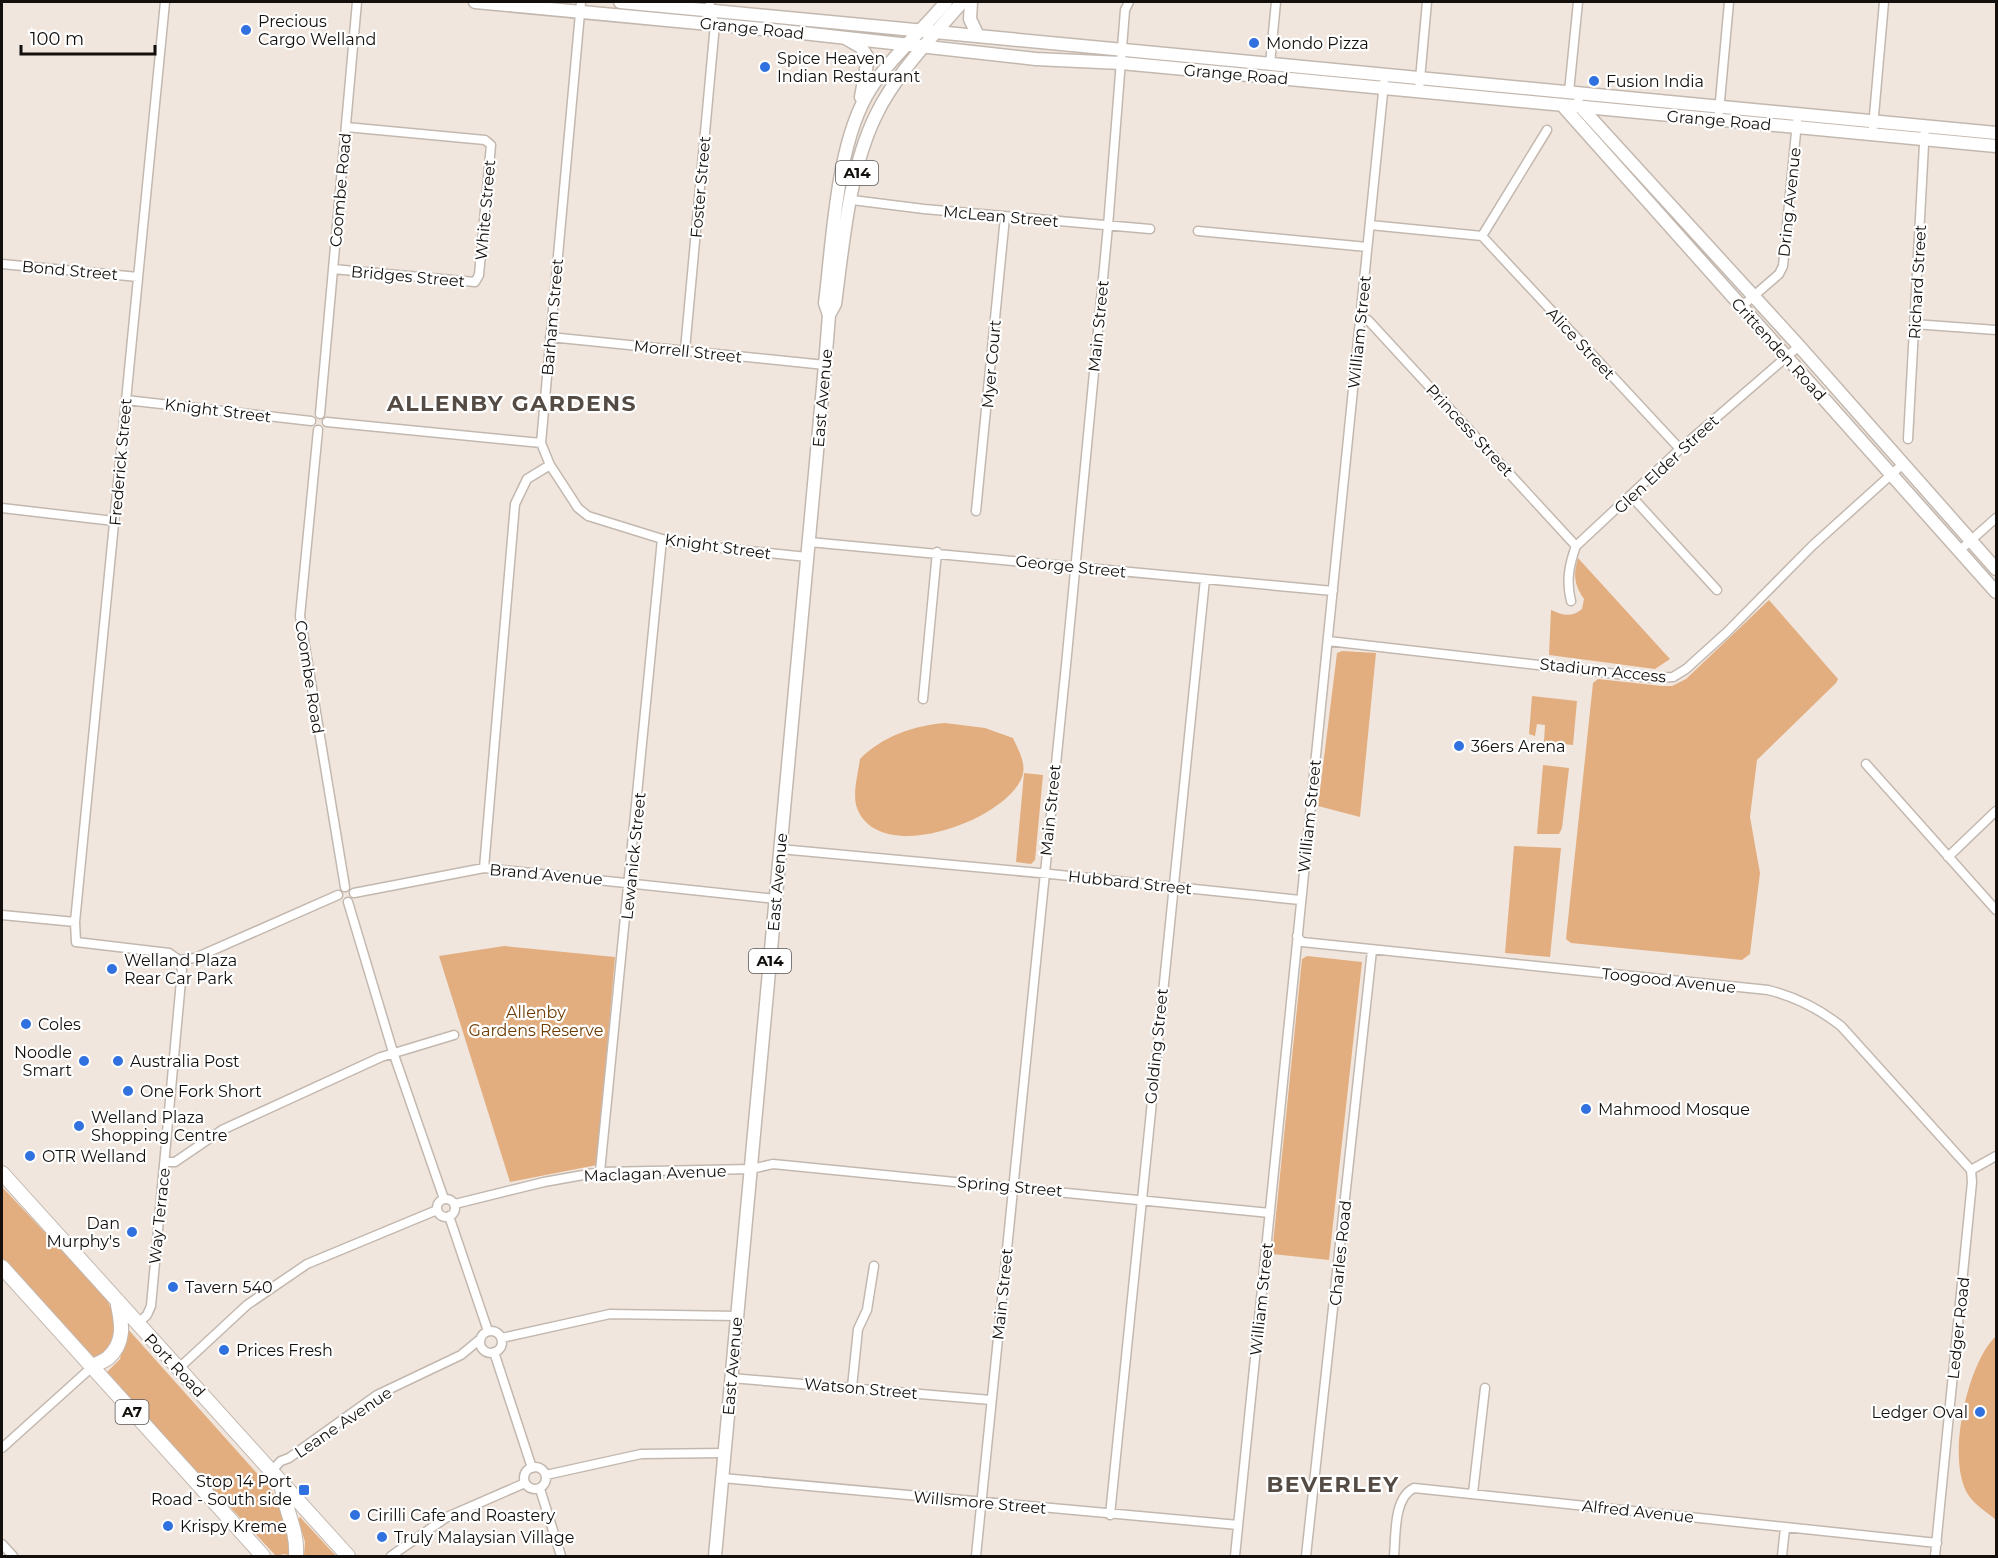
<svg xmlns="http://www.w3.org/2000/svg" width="1998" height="1558" viewBox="0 0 1998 1558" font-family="Montserrat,sans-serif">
<rect width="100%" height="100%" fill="#f1e6dd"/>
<path fill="#e2ae80" d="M1578 558 1670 659 1655 669 1549 655 1551 610C1563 615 1571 618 1582 609L1584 599C1574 584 1573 575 1578 558Z
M1769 600 1838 679 1836 683 1757 760 1750 817 1760 873 1750 954 1742 960 1571 943 1566 939 1593 683 1598 679 1662 686H1672L1686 679Z
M1342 651 1376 653 1360 817 1318 806 1337 653Z
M1532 696 1577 701 1573 745 1544 742 1545 725 1537 724 1535 736 1529 734Z
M945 723 985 728 1013 738C1018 750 1027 763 1022 777 1006 821 875 869 856 805 853 791 858 773 860 759 881 737 915 725 945 723Z
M1543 765 1569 768 1562 828 1559 834H1537Z
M1024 773 1043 775 1035 860 1031 864 1016 862Z
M1514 846 1561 848 1550 957 1505 953Z
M504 946 615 957 597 1165 510 1182 439 956Z
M1307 956 1362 962 1329 1260 1272 1254 1302 959Z
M2 1187 105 1296 119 1324 115 1344 92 1361 2 1261Z
M127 1328 270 1488 283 1508 294 1556 284 1554 276 1556 105 1374 120 1359Z
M1996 1336V1520C1988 1513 1975 1505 1969 1496 1945 1462 1967 1363 1996 1336Z
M300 1517 336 1556H304L305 1542 298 1519Z"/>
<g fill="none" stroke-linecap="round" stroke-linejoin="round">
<defs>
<path id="minor" d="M1270 64 1276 2
M1419 90 1427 2
M1569 92 1578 2
M1719 112 1729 2
M1873 127 1884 2
M852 200 924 209 1150 229
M1370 225 1482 236 1547 130
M1198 231 1367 247
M1482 236 1680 449
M2 264 138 277
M333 269 475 282 479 275 491 145 485 140 346 127
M1741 307 1779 274 1783 266 1797 122
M1361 320H1368L1576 546
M1914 324 1996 330
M550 337 825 365
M685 350 715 24 709 10 710 2
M126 400 311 421
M320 414 357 2
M327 422 541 443
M318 430 300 616 345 887
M1908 439 1925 126
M550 465 578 508 588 516 675 543 807 557
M1632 497 1717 590
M2 508 114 521
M976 511 1005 217
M809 542 1333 591
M1959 551 1996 518
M1571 601C1566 581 1569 565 1576 546L1680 449 1799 346
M1328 641 1652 678 1673 677 1686 669 1727 632 1812 546 1904 463
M923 699 937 552
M1866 764 1996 910
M780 849 1050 874 1300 900
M1948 857 1996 811
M484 868 515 504 527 479 550 465 541 443 581 2
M354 893 484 868 776 899
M348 902 393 1052 444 1199
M2 915 75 922 76 942 169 953 179 960 195 958 338 895
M75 922 165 2
M1297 936 1302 942 1768 990C1796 997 1818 1008 1841 1026L1971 1170 1972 1182 1935 1556
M165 1162H175L222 1130 381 1057 454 1035
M1971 1170 1996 1156
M600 1172 662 539
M437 1208a9 9 0 1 1 18 0a9 9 0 1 1-18 0Z
M455 1204 544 1182 600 1172 751 1169 773 1164 1270 1213
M449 1216 488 1331
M137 1324 147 1315 151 1306 182 970 179 960
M480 1342a11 11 0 1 1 22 0a11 11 0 1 1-22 0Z
M502 1338 610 1314 737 1316
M494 1352 532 1468
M178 1369 247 1305 307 1264 437 1210
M731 1378 991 1400
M852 1387 858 1329 867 1310 874 1266
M2 1448 92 1367
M524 1478a11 11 0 1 1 22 0a11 11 0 1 1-22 0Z
M271 1471 281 1461 289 1458 377 1395 461 1355 479 1340
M546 1475 641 1454 724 1453
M722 1478 1238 1525
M540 1489 561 1556
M1473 1493 1485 1388
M1110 1515 1205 579
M2 1544 13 1556
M391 1556 447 1517 525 1483
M976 1556 1066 665 1108 226 1125 10 1129 2
M1235 1556 1384 83
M1306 1556 1372 950
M1394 1556C1396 1536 1393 1498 1414 1488L1937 1543
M1782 1556 1785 1528"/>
<path id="secondary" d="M475 2 784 31 1036 59 1121 63 1996 146
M620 2 1996 133
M1578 104 1799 346 1996 569
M1562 105 1996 592"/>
<path id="primary" d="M971 2 970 19 978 36
M847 39 861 47 868 58 861 97
M829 315 835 304C843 244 849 170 876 115 895 75 934 35 962 2
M715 1556 825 365 829 315 825 303C833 240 836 142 871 88 892 56 922 31 946 2"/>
<path id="trunk" d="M2 1173 348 1556
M2 1267 263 1556
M92 1367C97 1363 103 1362 108 1358 125 1343 122 1324 118 1305
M281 1482C284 1509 298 1529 296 1556"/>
</defs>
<use href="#minor" stroke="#c3b8af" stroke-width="11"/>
<use href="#secondary" stroke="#c3b8af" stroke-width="15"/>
<use href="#primary" stroke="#c3b8af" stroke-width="15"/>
<use href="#trunk" stroke="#c3b8af" stroke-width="16"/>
<use href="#minor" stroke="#fff" stroke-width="8"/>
<use href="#secondary" stroke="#fff" stroke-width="12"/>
<use href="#primary" stroke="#fff" stroke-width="12"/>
<use href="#trunk" stroke="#fff" stroke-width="14"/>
</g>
<g fill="#3071df" stroke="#fff" stroke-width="2">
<circle cx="246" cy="30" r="6"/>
<circle cx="1254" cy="43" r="6"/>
<circle cx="765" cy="67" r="6"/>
<circle cx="1594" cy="81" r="6"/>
<circle cx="1459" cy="746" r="6"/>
<circle cx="112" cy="969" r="6"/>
<circle cx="26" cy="1024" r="6"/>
<circle cx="84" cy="1061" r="6"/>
<circle cx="118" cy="1061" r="6"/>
<circle cx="128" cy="1091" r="6"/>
<circle cx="1586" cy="1109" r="6"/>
<circle cx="79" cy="1126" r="6"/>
<circle cx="30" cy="1156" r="6"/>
<circle cx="132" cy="1232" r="6"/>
<circle cx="173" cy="1287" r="6"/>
<circle cx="224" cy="1350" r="6"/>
<circle cx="1980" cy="1412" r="6"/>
<rect x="298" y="1484" width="12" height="12" rx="3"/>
<circle cx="355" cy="1515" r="6"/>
<circle cx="168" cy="1526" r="6"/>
<circle cx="382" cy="1537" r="6"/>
</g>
<g text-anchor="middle" stroke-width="4.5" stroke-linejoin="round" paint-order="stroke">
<g fill="#fff" stroke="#5a5755" stroke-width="1.5">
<rect x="836" y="161" width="42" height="24" rx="4.5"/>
<rect x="749" y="949" width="42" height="24" rx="4.5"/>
<rect x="115.5" y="1400" width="33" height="24" rx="4.5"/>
</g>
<g font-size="15" font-weight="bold" fill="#130f0c">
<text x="857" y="178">A14</text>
<text x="770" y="966">A14</text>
<text x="132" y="1417">A7</text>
</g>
<g font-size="16" fill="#130f0c" stroke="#fff" text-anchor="start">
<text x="258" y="27">Precious<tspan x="258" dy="18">Cargo Welland</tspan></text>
<text x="1266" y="49">Mondo Pizza</text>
<text x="777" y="64">Spice Heaven<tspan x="777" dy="18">Indian Restaurant</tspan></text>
<text x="1606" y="87">Fusion India</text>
<text x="1471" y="752">36ers Arena</text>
<text x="124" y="966">Welland Plaza<tspan x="124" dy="18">Rear Car Park</tspan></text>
<text x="38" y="1030">Coles</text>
<text x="72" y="1058" text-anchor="end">Noodle<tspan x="72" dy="18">Smart</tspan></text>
<text x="130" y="1067">Australia Post</text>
<text x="140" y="1097">One Fork Short</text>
<text x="1598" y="1115">Mahmood Mosque</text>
<text x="91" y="1123">Welland Plaza<tspan x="91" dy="18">Shopping Centre</tspan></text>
<text x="42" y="1162">OTR Welland</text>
<text x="120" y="1229" text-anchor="end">Dan<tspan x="120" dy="18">Murphy's</tspan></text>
<text x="185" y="1293">Tavern 540</text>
<text x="236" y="1356">Prices Fresh</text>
<text x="1968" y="1418" text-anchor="end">Ledger Oval</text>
<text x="292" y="1487" text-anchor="end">Stop 14 Port<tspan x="292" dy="18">Road - South side</tspan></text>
<text x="367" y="1521">Cirilli Cafe and Roastery</text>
<text x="180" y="1532">Krispy Kreme</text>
<text x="394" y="1543">Truly Malaysian Village</text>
</g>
<g font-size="16" fill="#130f0c" stroke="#fff">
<text transform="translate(752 28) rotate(6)" y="6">Grange Road</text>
<text transform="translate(1236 74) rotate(5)" y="6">Grange Road</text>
<text transform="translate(1719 120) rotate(5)" y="6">Grange Road</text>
<text transform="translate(700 187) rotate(-85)" y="6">Foster Street</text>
<text transform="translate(340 190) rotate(-85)" y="6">Coombe Road</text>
<text transform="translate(1789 202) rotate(-84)" y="6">Dring Avenue</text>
<text transform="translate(485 210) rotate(-85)" y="6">White Street</text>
<text transform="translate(1001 216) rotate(5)" y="6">McLean Street</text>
<text transform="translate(70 270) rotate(5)" y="6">Bond Street</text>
<text transform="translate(408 276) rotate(5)" y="6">Bridges Street</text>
<text transform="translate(1917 282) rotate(-87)" y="6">Richard Street</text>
<text transform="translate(552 317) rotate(-85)" y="6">Barham Street</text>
<text transform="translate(1098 326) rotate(-84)" y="6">Main Street</text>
<text transform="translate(1359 332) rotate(-84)" y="6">William Street</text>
<text transform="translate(1581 343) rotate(47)" y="6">Alice Street</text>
<text transform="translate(1779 349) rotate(48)" y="6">Crittenden Road</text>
<text transform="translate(688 351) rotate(6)" y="6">Morrell Street</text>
<text transform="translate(991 364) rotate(-85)" y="6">Myer Court</text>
<text transform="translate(822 398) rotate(-85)" y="6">East Avenue</text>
<text transform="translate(218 410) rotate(7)" y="6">Knight Street</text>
<text transform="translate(1470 430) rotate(47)" y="6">Princess Street</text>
<text transform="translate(120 462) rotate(-85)" y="6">Frederick Street</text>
<text transform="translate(1666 464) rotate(-43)" y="6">Glen Elder Street</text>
<text transform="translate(718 546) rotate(8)" y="6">Knight Street</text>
<text transform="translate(1071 566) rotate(6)" y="6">George Street</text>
<text transform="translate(1603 670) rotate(6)" y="6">Stadium Access</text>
<text transform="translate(310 677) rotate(81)" y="6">Coombe Road</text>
<text transform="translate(1050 810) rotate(-84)" y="6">Main Street</text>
<text transform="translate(1309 816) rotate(-84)" y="6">William Street</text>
<text transform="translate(633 856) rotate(-84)" y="6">Lewanick Street</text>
<text transform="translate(546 874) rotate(5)" y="6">Brand Avenue</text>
<text transform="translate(777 882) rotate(-85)" y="6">East Avenue</text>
<text transform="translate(1130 882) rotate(6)" y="6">Hubbard Street</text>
<text transform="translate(1669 980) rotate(6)" y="6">Toogood Avenue</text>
<text transform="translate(1156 1046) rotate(-84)" y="6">Golding Street</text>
<text transform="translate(655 1173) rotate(-2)" y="6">Maclagan Avenue</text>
<text transform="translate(1010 1186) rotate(5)" y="6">Spring Street</text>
<text transform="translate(159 1216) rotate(-84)" y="6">Way Terrace</text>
<text transform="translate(1340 1253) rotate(-84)" y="6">Charles Road</text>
<text transform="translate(1002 1294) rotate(-84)" y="6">Main Street</text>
<text transform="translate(1261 1299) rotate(-84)" y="6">William Street</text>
<text transform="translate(1958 1328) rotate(-84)" y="6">Ledger Road</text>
<text transform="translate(175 1365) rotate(47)" y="6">Port Road</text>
<text transform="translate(732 1366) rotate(-85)" y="6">East Avenue</text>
<text transform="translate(861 1388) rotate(5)" y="6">Watson Street</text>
<text transform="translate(343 1422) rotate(-34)" y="6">Leane Avenue</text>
<text transform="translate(980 1502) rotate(5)" y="6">Willsmore Street</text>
<text transform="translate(1638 1511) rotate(6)" y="6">Alfred Avenue</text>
</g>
<g font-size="16" fill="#6d3b00" stroke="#fff">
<text x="536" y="1018">Allenby<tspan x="536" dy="18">Gardens Reserve</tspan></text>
</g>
<g font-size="22" font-weight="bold" letter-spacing="1.5" fill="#544b44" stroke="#fff">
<text x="512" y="411">ALLENBY GARDENS</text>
<text x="1333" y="1492">BEVERLEY</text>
</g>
</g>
<rect width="1998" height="1558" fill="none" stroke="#130f0c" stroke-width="6"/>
<path d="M21 45v9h134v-9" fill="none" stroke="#130f0c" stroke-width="3"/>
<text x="30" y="45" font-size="18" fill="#130f0c" stroke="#ffffff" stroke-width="4.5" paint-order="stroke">100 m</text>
</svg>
